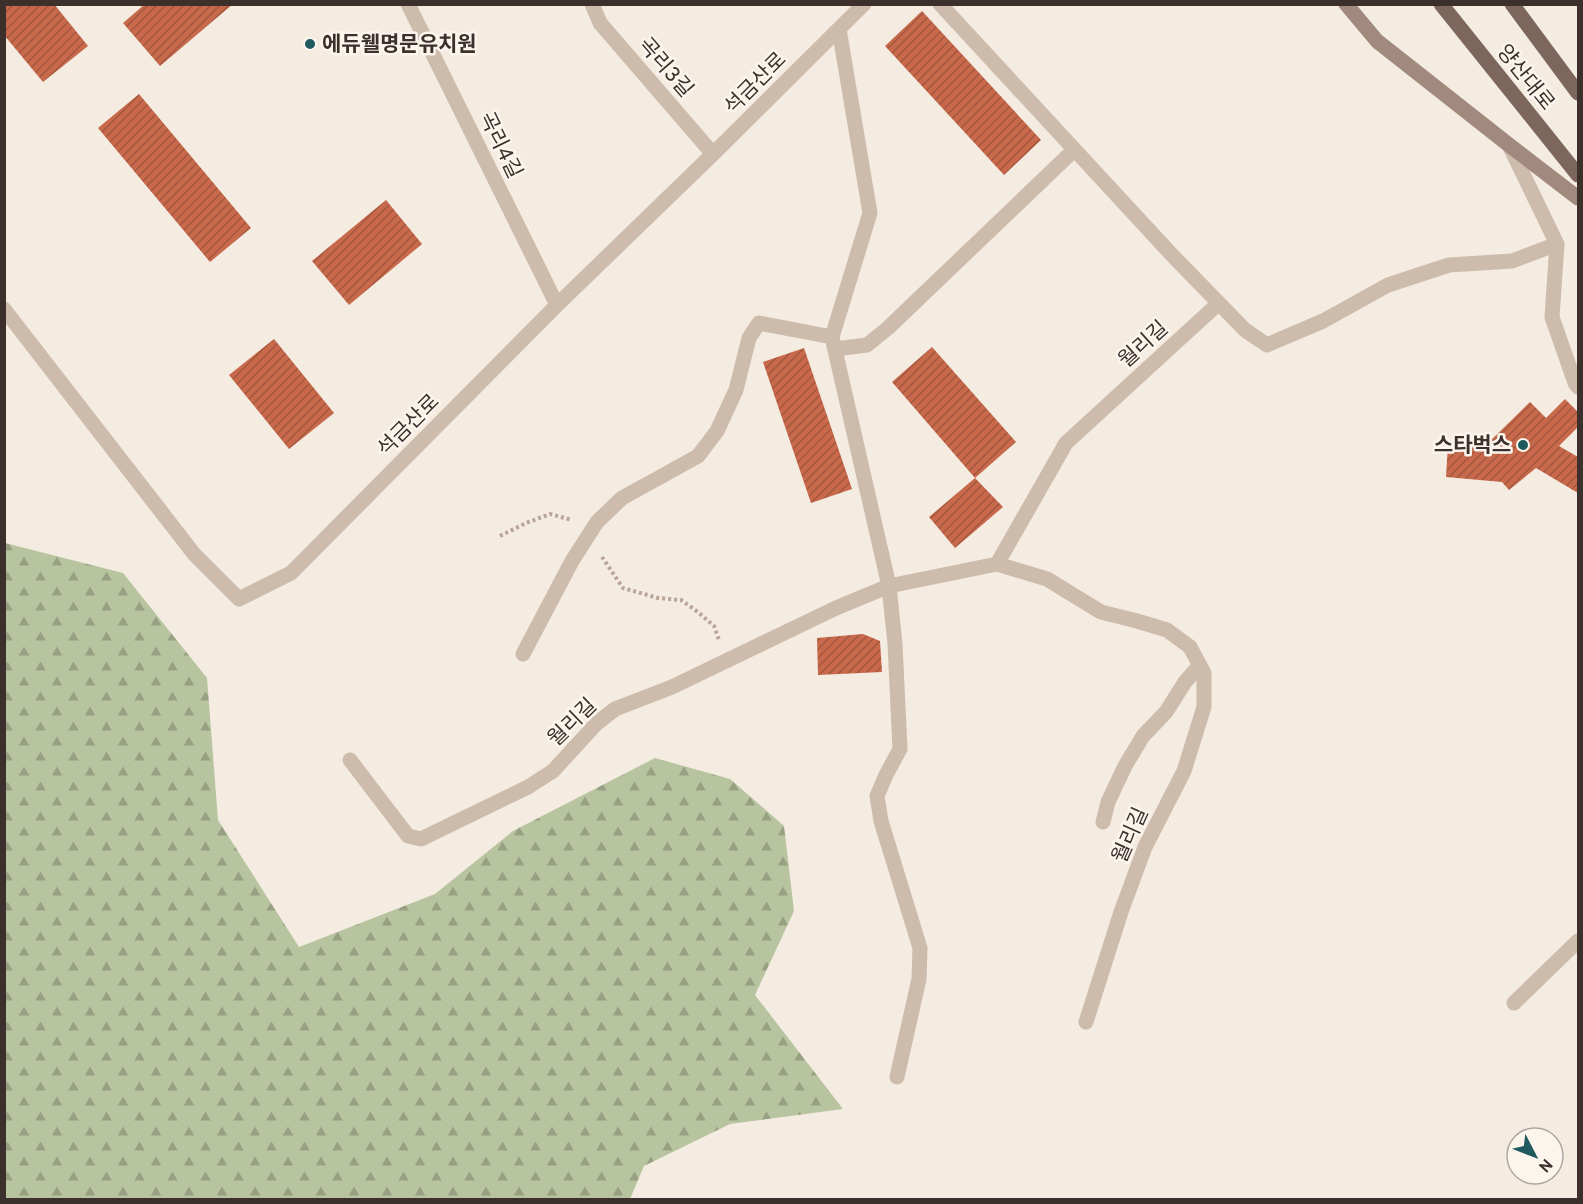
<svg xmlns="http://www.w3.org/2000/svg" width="1583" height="1204" viewBox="0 0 1583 1204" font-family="Overpass,'Noto Sans KR',sans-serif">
<defs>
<pattern id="forest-firs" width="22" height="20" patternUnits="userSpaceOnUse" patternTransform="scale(1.5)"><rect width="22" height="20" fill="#b8c4a0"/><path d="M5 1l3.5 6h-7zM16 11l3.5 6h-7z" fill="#97a083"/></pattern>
<pattern id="building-hatch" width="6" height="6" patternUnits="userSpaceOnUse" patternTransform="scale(1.5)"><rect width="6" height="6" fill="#c8694b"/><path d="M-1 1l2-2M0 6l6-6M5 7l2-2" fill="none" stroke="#a4573f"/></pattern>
</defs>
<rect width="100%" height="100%" fill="#f4ebe1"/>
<path fill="url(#forest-firs)" d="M5 543 123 573 207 678 218 820 299 947 435 894 513 831 655 758 730 779 784 826 794 911 755 995 843 1109 730 1124 644 1166 630 1199H5Z"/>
<path fill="url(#building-hatch)" d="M4 4H54L88 46 43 82 4 35Z
M145 4H233L160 66 123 23Z
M922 11 1041 140 1004 175 885 46Z
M139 94 251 228 210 262 98 128Z
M386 200 422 244 349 305 312 261Z
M274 339 334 413 289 449 229 375Z
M932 347 1016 442 975 478 892 382Z
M804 348 852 489 811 503 763 362Z
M1565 399 1578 412V427L1559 446 1578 457V493L1536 468 1509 490 1502 482 1446 477 1448 444 1484 447 1530 402 1546 418Z
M975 478 1003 507 955 548 929 517Z
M863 634 880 641 882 672 818 675 817 638Z"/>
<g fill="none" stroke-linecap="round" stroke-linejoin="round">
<path stroke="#b9a596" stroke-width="4" stroke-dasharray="3 3" stroke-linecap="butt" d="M500 536 526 523 550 514 572 520
M602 557 623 588 658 598 681 600 698 612 714 626 719 640"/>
<path stroke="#cdbbac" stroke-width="15" d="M523 654 572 561 597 522 622 498 662 476
M350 760 408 836 421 839 528 787 553 771 596 724 615 709 672 687
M1103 822 1108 802 1125 766 1143 736 1166 712 1185 682 1200 665
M1514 1003 1578 941
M1086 1022 1121 912 1145 847 1184 771 1204 707V673L1190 647 1167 630 1137 621"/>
<path stroke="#cdbbac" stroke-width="15" d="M408 4 557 305
M592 4 600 23 713 154
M940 4 1172 255 1245 330 1267 345 1323 321 1388 285 1449 265 1512 261 1557 244
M839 29 870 213 832 337 889 586 895 644 900 749 886 775 877 796 881 821 920 948 919 979 897 1077
M1509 145 1557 244 1552 317 1575 383 1578 387
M4 309 194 554 239 599 291 573 557 305 713 154 864 4
M835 349 867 345 888 328 1074 150
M662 476 698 456 717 431 736 390 749 338 759 323 832 337
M997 564 1066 443 1219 303
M672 687 836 608 889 586 997 564 1047 579 1101 612 1137 621"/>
<path stroke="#a18a7d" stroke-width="15" d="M1346 4 1377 41 1509 145 1578 198"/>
<path stroke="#7d675c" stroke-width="15" d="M1441 4 1578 175
M1512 4 1578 93"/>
</g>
<g fill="#1f5a5e" stroke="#fbf5ee" stroke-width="2">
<circle cx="310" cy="44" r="6"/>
<circle cx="1523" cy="445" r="6"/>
</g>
<g text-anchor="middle" stroke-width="5" stroke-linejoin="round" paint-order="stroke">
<g font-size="21" font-weight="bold" fill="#3b302b" stroke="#fbf5ee" text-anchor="start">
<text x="322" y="51">에듀웰명문유치원</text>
<text x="1511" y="452" text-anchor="end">스타벅스</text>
</g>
<g font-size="21" fill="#3b302b" stroke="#fbf5ee">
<text transform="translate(666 67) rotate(49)" y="7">곡리3길</text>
<text transform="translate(1526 77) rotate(51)" y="7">양산대로</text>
<text transform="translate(755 83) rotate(-45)" y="7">석금산로</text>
<text transform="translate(501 145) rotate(64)" y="7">곡리4길</text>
<text transform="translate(1143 344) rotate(-42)" y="7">월리길</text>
<text transform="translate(408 425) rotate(-45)" y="7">석금산로</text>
<text transform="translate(572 722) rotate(-44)" y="7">월리길</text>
<text transform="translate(1130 835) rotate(-66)" y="7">월리길</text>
</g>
</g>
<rect width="1583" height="1204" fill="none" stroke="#3b302b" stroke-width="12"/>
<g transform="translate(1535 1156) rotate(132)"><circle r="28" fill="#fbf5ee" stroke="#aea6a0" stroke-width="1.5"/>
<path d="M0-4.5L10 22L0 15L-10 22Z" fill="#1f5a5e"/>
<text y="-9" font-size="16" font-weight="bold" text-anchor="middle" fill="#3b302b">N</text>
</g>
</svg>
